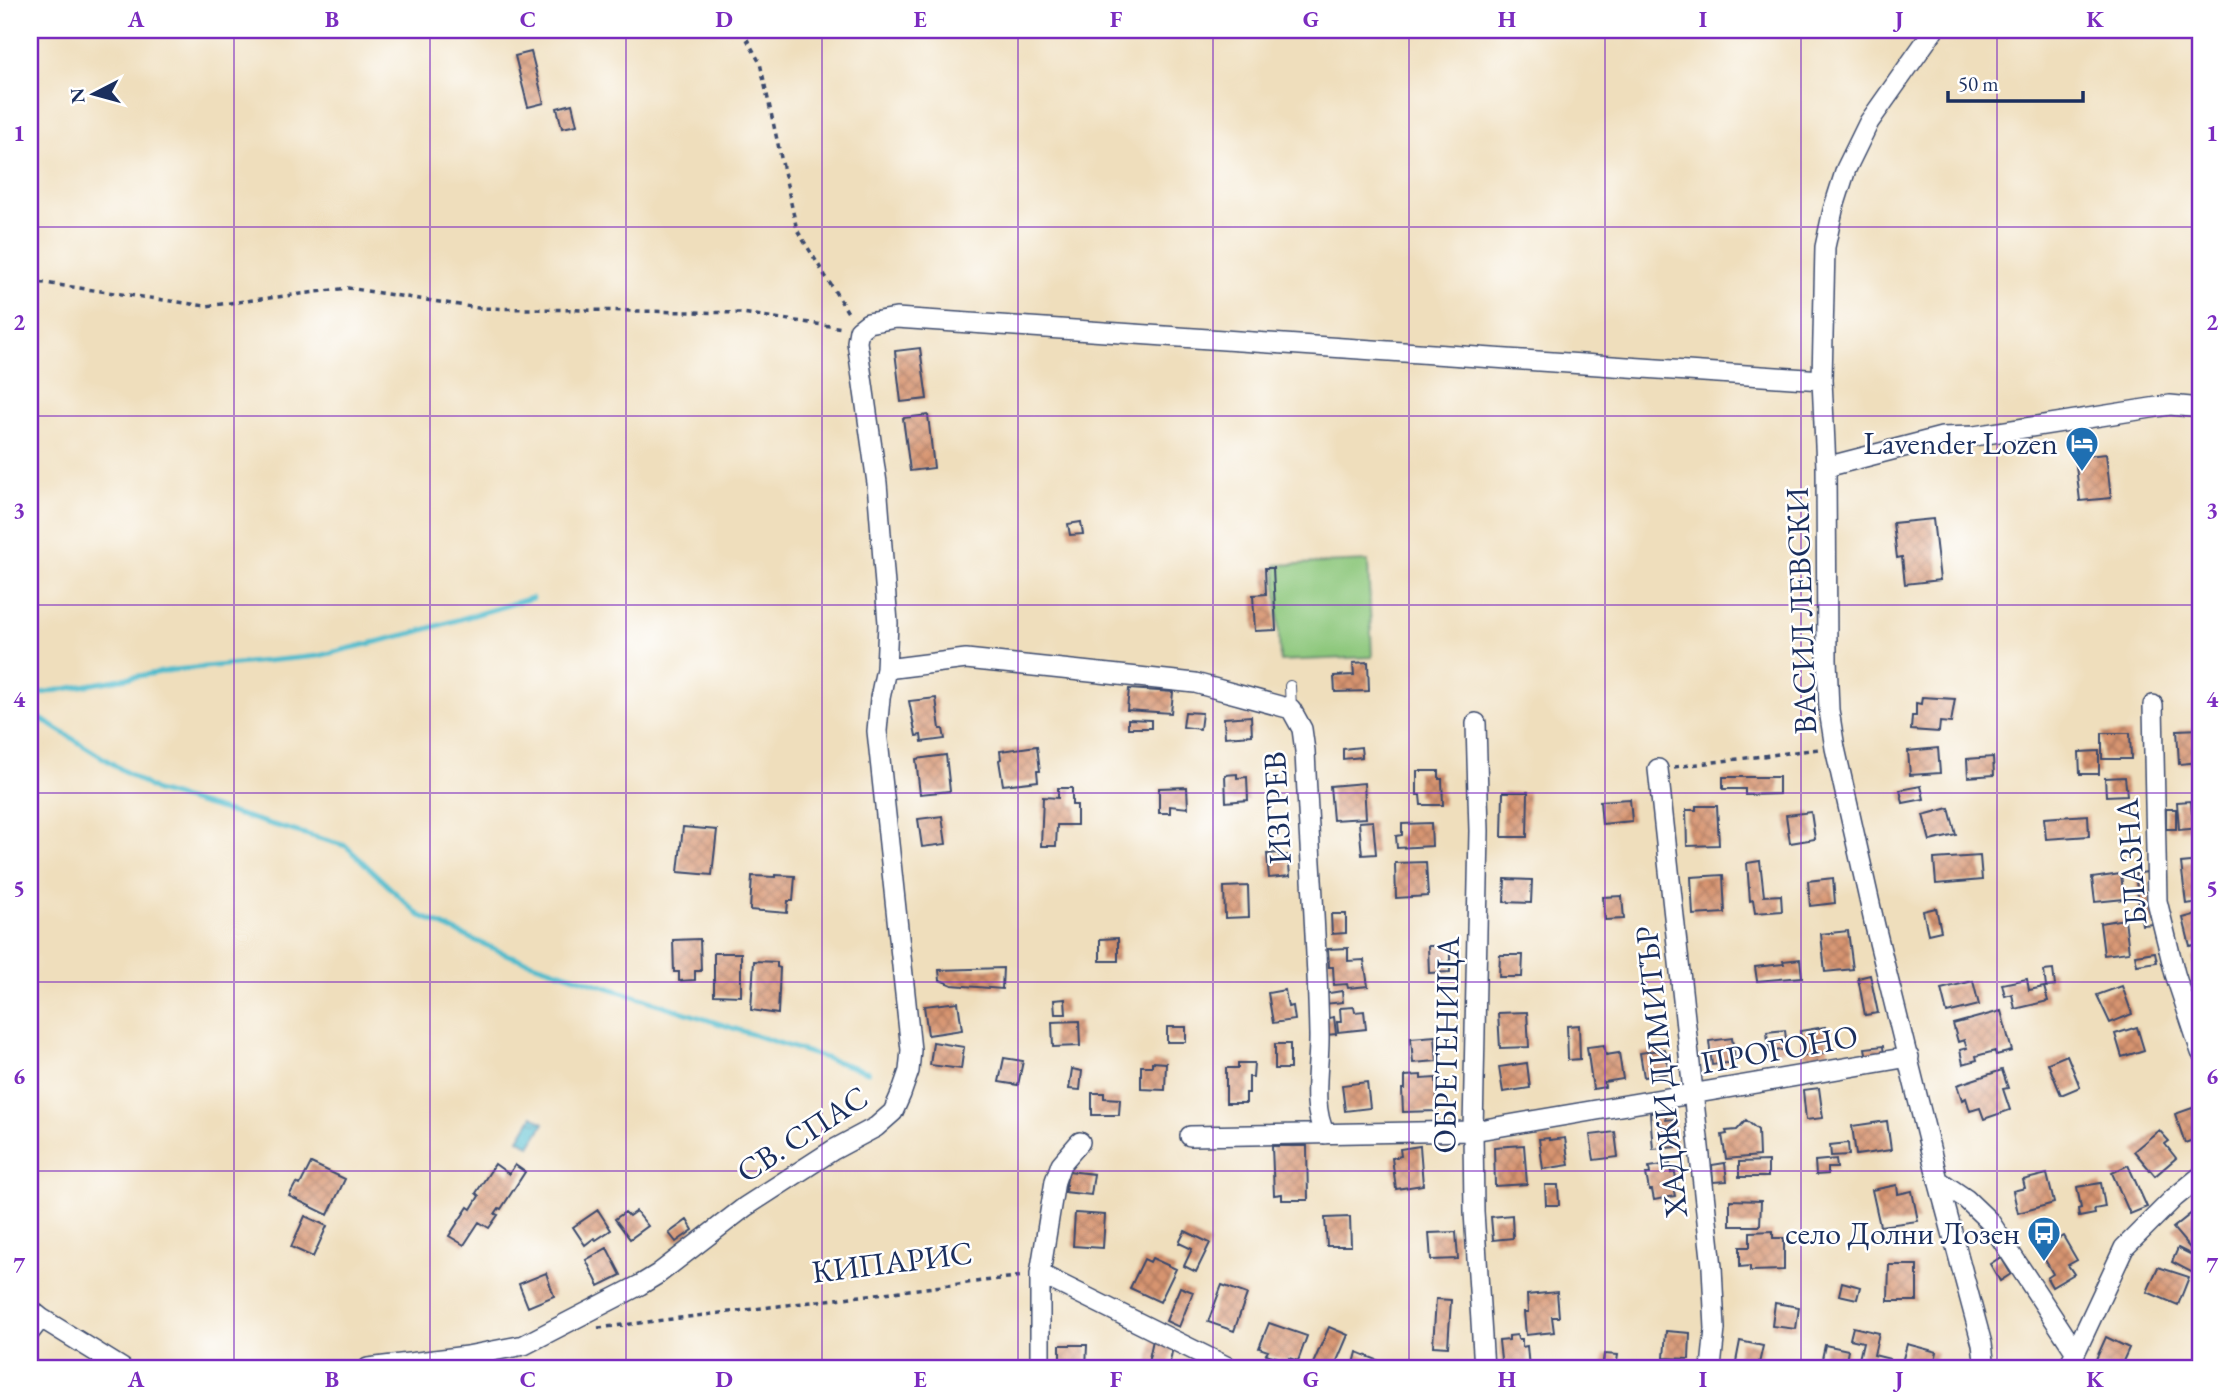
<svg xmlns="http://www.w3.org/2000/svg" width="2231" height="1398" viewBox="0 0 2231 1398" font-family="'EB Garamond',serif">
<defs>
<pattern id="water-ripples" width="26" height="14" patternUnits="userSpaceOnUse" patternTransform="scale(1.75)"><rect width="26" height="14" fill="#50bbcc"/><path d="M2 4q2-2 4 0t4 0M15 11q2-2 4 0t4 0" fill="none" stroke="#4298a9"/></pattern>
<pattern id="building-cross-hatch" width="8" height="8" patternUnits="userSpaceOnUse" patternTransform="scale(1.75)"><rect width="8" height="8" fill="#d7946f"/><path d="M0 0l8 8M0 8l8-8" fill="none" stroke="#ae795e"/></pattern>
</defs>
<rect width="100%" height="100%" fill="#fff"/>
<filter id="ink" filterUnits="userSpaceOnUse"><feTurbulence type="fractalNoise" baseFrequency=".0143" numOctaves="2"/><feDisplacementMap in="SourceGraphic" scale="14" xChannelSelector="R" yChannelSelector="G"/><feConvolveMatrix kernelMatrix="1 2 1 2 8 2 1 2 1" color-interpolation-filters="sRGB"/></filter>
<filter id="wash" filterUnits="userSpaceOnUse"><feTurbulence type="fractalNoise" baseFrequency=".00686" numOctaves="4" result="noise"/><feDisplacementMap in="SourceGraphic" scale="28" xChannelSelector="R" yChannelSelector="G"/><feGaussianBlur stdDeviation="1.57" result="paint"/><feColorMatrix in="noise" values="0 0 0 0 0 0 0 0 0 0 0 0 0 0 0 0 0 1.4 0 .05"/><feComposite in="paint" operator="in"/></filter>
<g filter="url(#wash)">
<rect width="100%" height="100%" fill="#efdebc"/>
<path fill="#8dc77b" stroke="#547b6c" stroke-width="2" d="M1368 561 1372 657 1280 661 1276 565Z"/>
<path fill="url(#water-ripples)" stroke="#367595" stroke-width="2" d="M533 1116 544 1123 530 1146 519 1139Z"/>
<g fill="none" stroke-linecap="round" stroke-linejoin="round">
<path stroke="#50bbcc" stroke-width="5" d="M30 695 173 670 318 656 413 633 532 598
M30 712 156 791 346 846 419 915 508 955 868 1072"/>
</g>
<g id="blocks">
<path fill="url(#building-cross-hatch)" d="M531 52 544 103 528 107 515 56Z
M572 104 577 125 562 128 557 108Z
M920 348 927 399 901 402 895 351Z
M928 415 934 468 910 471 903 418Z
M2106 454 2111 498 2080 501 2075 457Z
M1933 519 1940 580 1905 584 1902 557 1897 558 1893 523Z
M1081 522 1083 534 1070 535 1068 524Z
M1265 568H1273L1276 630 1255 631 1253 595 1266 594Z
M1368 662 1369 691 1335 692 1334 676 1354 675 1353 663Z
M1129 689 1173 692 1171 713 1127 710Z
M1922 697 1955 699 1951 723 1940 722 1939 732 1911 730 1912 716H1916V703L1921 704Z
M936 698 940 729H943L945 739 922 742 921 735 916 736 909 701Z
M1185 712 1202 713 1200 729 1183 727Z
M1251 716 1252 735 1225 737 1224 718Z
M1128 719 1151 720V728H1128Z
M2201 729V762L2179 764 2177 730Z
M2102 733H2130L2131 759H2102Z
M1037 746 1040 771H1037L1038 781 1003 785 999 760 1001 759 1000 751Z
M1361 747 1362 757 1343 759V749Z
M1938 748 1940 773 1910 775 1908 751Z
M2099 751V774H2080L2079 752Z
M946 755 950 791 920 794 916 759Z
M1993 757 1994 775 1968 777 1967 759Z
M1417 771H1439V779H1442L1443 805H1421L1420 795H1417Z
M1237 774V778L1247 777 1248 800 1226 802 1225 775Z
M1723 777H1779V794L1745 795V789H1723Z
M2125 777 2127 795 2106 796 2105 778Z
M1364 783 1366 818 1333 820 1330 786Z
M1921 786 1924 799 1903 803 1900 790Z
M1187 787 1188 808 1170 806V813H1159V788Z
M1058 788H1072V805H1077V825H1057L1056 846H1041L1043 797 1058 798Z
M1503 792H1528L1527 837H1502Z
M1630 799 1632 821 1602 824 1600 801Z
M2191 801 2192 813H2201V828L2179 830 2177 802Z
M1696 806H1717L1719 845 1687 846 1686 810H1696Z
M1949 808 1956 835 1930 841 1923 815Z
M2166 809H2176V829H2166Z
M1811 812 1815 839 1790 843 1786 815Z
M2088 815 2089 836 2046 839 2044 818Z
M942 816 946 844 922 847 918 819Z
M1373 821 1376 854 1362 855 1359 822Z
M1431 823 1432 846 1397 848 1396 836 1402 835V824Z
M683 827 717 830 712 875 678 872Z
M1279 853V856L1288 855 1290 876 1269 878 1267 854Z
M1980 856 1982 880 1936 884 1934 859Z
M1760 861 1764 896 1781 895 1782 911 1755 913 1753 900 1750 901 1747 863Z
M2201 861V902L2186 904 2181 863Z
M1426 862 1428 896 1396 898 1395 863Z
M2147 872 2154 924 2142 925 2135 874Z
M2121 874 2124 899 2095 902 2092 878Z
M775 875 795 876 793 901H788L787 913 750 910 752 876 775 877Z
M1723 875 1725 913 1693 915 1691 877Z
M1833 878 1835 903 1810 906 1808 881Z
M1505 879 1532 880 1531 903 1504 902Z
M1248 886 1249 917 1225 918 1224 887Z
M1622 896 1624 919 1605 920 1603 897Z
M1936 908 1941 931 1928 934 1923 911Z
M2201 913V943L2190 946 2183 918Z
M1331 914H1346V933L1332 934Z
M2125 919 2129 952 2104 955 2100 923Z
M1848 931 1853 969 1825 972 1821 934Z
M1118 938V961H1100V939Z
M700 939 701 971H695V980L679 981V972H674L673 940Z
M1428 946H1450V972L1429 973Z
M1348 948V961L1364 960 1368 986 1348 988 1347 984 1334 985 1333 967H1329L1328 949Z
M2155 952 2157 962 2137 965 2135 955Z
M714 953H741V996L714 995Z
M2201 954V981L2192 958Z
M1500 955H1523L1522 977H1499Z
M1800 959 1802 977 1757 981 1755 967 1784 964 1783 961Z
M754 961 777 962V967L780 968 778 1014 751 1010Z
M1003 968 1002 989 952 985 940 980 939 970Z
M2053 970 2055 986 2046 987 2044 971Z
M1870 975 1878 1013 1865 1015 1858 978Z
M2027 979 2029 990 2044 987 2048 1001 2015 1009 2012 994 2005 996 2002 984Z
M1973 981 1979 1005 1947 1013 1941 989Z
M2122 986 2132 1014 2110 1023 2097 995Z
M1285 990 1288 1007 1293 1006 1295 1020 1273 1023 1268 993Z
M1342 991 1343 1002 1324 1004 1323 994Z
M1065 999 1066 1014H1055L1054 1000Z
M958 1002 962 1030 928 1035 924 1006Z
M1354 1007 1355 1012 1364 1011 1366 1029 1338 1032 1337 1022H1341L1340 1008Z
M2001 1011 2012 1051 1996 1055 1995 1051 1976 1056 1977 1060 1963 1064 1960 1050 1967 1048 1964 1040 1958 1042 1953 1024Z
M1527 1012 1529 1047 1500 1048 1498 1013Z
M1334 1017 1336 1034 1326 1035 1324 1019Z
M1079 1021 1080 1046 1053 1047 1052 1022Z
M1579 1025 1580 1059 1568 1060 1567 1026Z
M1167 1027H1186V1042H1167Z
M1825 1027 1829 1052 1804 1056 1800 1031Z
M2137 1027 2144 1050 2122 1057 2115 1034Z
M1785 1030 1787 1049 1769 1052 1767 1032Z
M1435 1036 1437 1061 1413 1063 1411 1038Z
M1732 1038 1735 1062 1712 1065 1709 1041Z
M933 1042 964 1047 961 1069 930 1065Z
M1275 1044H1290V1069H1275Z
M1604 1045 1606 1055 1619 1053 1623 1079 1604 1082 1605 1087 1593 1089 1587 1047Z
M1883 1046 1884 1056 1867 1058 1865 1048Z
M1665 1049 1669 1073 1644 1077 1640 1053Z
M2067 1055 2080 1087 2061 1095 2048 1063Z
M1004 1058 1023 1061 1018 1085 999 1082Z
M1152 1062 1166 1063 1165 1090 1141 1089V1066H1152Z
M1238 1063H1254L1253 1077H1249V1093H1246V1103H1226V1068H1238Z
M1527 1063 1530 1088 1503 1092 1499 1067Z
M1072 1069 1082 1071 1080 1090 1069 1089Z
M2002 1070 2008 1088 2003 1089 2010 1110 1984 1119 1980 1108 1970 1111 1966 1098 1962 1100 1957 1085Z
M1421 1075V1079L1436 1078 1438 1111 1403 1112 1402 1089H1405V1076Z
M1367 1082 1370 1108 1345 1111 1342 1085Z
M1819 1088 1823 1118 1806 1120 1803 1090Z
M1092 1093H1104V1098L1120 1099 1119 1115H1092Z
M2201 1105V1137L2185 1143 2175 1114Z
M1665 1112 1666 1120 1674 1119 1676 1147 1653 1149 1650 1113Z
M1746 1120 1758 1130 1759 1156 1726 1159 1722 1135 1727 1134 1726 1131 1737 1130Z
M1887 1121 1891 1150 1856 1155 1852 1126Z
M2159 1130 2169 1141 2165 1144 2176 1158 2155 1176 2134 1151Z
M1615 1132 1618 1157 1594 1160 1590 1135Z
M1549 1138V1140L1565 1138 1569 1165 1543 1169 1539 1139Z
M1848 1143 1849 1155 1831 1156 1830 1145Z
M1524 1145 1527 1184 1495 1186 1494 1147Z
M1272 1146H1307L1308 1200H1282V1194L1274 1195Z
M1420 1146 1423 1185 1396 1189 1392 1158 1401 1156 1400 1149Z
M1836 1159 1837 1168H1828V1174L1816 1175 1815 1161Z
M1768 1161V1177H1739V1162Z
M311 1163 345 1179 328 1215 289 1196 296 1183 300 1185Z
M1725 1163 1727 1181 1713 1182 1712 1165Z
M495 1164 509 1174 515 1165 525 1172 501 1209 499 1208 495 1214 498 1215 489 1228 479 1222 464 1245 449 1236 468 1207 471 1209 479 1196 476 1193Z
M1670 1164 1671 1173 1675 1172 1677 1186 1673 1187 1675 1196 1654 1200 1652 1190H1649L1646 1174H1650L1649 1167Z
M2128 1165 2147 1207 2130 1214 2112 1173Z
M1068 1171 1094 1174 1091 1195 1065 1192Z
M2047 1174 2054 1203 2018 1213 2013 1191 2025 1188 2023 1180Z
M2101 1183 2105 1207 2094 1209 2095 1214 2079 1217 2078 1209 2081 1208 2077 1187Z
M1545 1185H1558L1559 1205H1546Z
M1897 1185 1898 1194 1912 1191 1918 1221 1880 1226 1872 1190Z
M1730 1200 1761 1201 1760 1226H1730Z
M598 1210 611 1230 596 1240 594 1238 585 1245 573 1227Z
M636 1211 648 1226 630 1239 615 1219 625 1212 629 1216Z
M2193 1212 2201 1222V1249L2195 1254 2173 1228Z
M1075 1213 1105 1215 1103 1248 1073 1246Z
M1512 1215 1513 1238 1493 1240 1491 1217Z
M305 1216 327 1226 313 1257 291 1247Z
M1350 1217 1351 1246H1327L1325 1218Z
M687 1220 693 1230 676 1242 669 1233Z
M1185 1231 1210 1243 1196 1272 1184 1266 1192 1249 1179 1243Z
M1773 1231V1238H1784V1270L1750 1271V1266L1740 1267V1247H1750V1232Z
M1456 1232 1458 1259 1431 1260 1429 1233Z
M2063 1236 2077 1260 2068 1265 2074 1274 2052 1287 2047 1278 2053 1274 2039 1249Z
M607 1248 621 1275 599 1286 586 1260Z
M2178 1248 2200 1259 2193 1273 2172 1262Z
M2001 1257 2011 1274 2000 1281 1990 1264Z
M1152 1258 1176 1269 1160 1302 1130 1288 1144 1259 1150 1262Z
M1889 1265H1917V1301H1888Z
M2158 1267 2189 1277 2178 1305 2147 1292Z
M546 1273 554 1296 528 1307 519 1284Z
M1842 1282 1860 1287 1857 1299 1839 1295Z
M1222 1285 1247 1294 1234 1331 1208 1322Z
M1180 1287 1193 1292 1179 1327 1166 1321Z
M1557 1292 1559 1317H1552L1554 1332 1526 1335 1524 1312H1528L1527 1295Z
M1436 1299 1451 1300 1448 1347 1433 1346Z
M1775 1303 1799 1307 1796 1329 1772 1326Z
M1269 1323 1307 1336 1298 1361 1289 1358 1288 1361 1266 1354 1268 1351 1259 1348Z
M1329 1327 1348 1335 1334 1368H1311Z
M1853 1327 1879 1333 1874 1355 1890 1359 1888 1368H1857L1863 1342 1850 1339Z
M1666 1331 1690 1333 1689 1359 1664 1358Z
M1154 1335 1173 1346 1169 1368H1147Z
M1517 1335 1518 1339H1522V1347L1527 1346 1529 1368H1502L1499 1341 1509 1340V1336Z
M2106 1337 2129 1348 2120 1368H2099L2093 1366Z
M1740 1341 1763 1346 1758 1368 1735 1367Z
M1907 1344 1937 1352 1933 1368H1902L1901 1366Z
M1060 1345H1087L1086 1368H1060Z
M1825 1345 1848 1350 1845 1368H1820Z
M1357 1352 1382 1362 1380 1368H1353Z
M1604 1354 1618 1355 1616 1368H1602Z"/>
</g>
</g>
<g filter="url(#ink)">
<use href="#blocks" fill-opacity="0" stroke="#3b496c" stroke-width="2"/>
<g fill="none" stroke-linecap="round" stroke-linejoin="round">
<defs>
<path id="lane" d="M1290 686 1291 709"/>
<path id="street" d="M1934 30 1869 122 1846 169 1833 210 1825 247 1822 380 1826 467 1827 660 1829 710 1835 748 1875 926 1938 1180 1982 1344 1985 1368
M1826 467 1942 437 1974 436 2170 405 2201 408
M886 669 888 623 877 483 857 342 859 330 868 323 896 318 1822 380
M2153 705 2157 901 2175 974 2201 1052
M1476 723 1479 831 1473 1131 1474 1212 1484 1368
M1658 769 1712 1267 1715 1329 1711 1368
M1190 1136 1473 1131 1909 1057
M1938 1180 1966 1199 1990 1222 2075 1351
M1040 1274 1230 1368
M30 1309 41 1318 122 1368
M30 1332 41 1318
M368 1368 467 1356 524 1345 640 1285 658 1274 745 1207 833 1150 876 1127 893 1112 901 1094 909 1071 911 1050 877 731 880 698 886 669 966 659 1024 665 1195 683 1291 709 1302 729 1305 751C1309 845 1317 939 1319 1034 1320 1065 1310 1105 1325 1134
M1040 1368V1274L1055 1181 1061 1164 1080 1142
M2068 1368 2124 1248 2174 1198 2201 1176"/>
</defs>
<use href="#lane" stroke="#3b496c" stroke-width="12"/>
<use href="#street" stroke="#3b496c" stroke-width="22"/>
<path stroke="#3b496c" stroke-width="3.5" stroke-dasharray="5 5" stroke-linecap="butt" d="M742 30 760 63 797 230 850 316
M30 281 206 306 348 288 478 308 742 313 843 328
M1674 767 1819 749
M598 1328 1024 1276"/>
<use href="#lane" stroke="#fff" stroke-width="10"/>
<use href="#street" stroke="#fff" stroke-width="19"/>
</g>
</g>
<path fill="none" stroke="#7b2cbf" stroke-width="2" stroke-opacity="0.55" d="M234 30V1368M430 30V1368M626 30V1368M822 30V1368M1018 30V1368M1213 30V1368M1409 30V1368M1605 30V1368M1801 30V1368M1997 30V1368M30 227H2201M30 416H2201M30 605H2201M30 793H2201M30 982H2201M30 1171H2201"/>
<defs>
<symbol id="hotel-pin" viewBox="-11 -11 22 30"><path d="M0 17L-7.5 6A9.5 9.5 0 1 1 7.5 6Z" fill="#1f6fb2" stroke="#fff"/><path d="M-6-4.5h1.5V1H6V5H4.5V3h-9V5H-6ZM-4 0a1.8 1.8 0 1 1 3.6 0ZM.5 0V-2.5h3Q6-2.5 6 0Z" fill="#fff"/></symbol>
<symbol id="bus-pin" viewBox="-11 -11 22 30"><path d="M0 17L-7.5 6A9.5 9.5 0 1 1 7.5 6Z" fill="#1f6fb2" stroke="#fff"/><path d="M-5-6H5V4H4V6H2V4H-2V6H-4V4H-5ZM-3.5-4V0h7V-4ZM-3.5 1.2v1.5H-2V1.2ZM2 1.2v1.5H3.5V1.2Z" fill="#fff"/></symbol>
</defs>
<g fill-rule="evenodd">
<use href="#hotel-pin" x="2063" y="424" width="38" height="52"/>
<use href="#bus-pin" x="2025" y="1214" width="38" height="52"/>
</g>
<g text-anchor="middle" stroke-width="5" stroke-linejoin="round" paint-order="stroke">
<g font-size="32" fill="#1b2f5e" stroke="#fff" text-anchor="end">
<text x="2058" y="454">Lavender Lozen</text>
<text x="2020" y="1244">село Долни Лозен</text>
</g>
<g font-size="32" fill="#1b2f5e" stroke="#fff">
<text transform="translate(1801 611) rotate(-92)" y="11">ВАСИЛ ЛЕВСКИ</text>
<text transform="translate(1277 808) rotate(-93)" y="11">ИЗГРЕВ</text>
<text transform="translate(2131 862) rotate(-94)" y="11">БЛАЗНА</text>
<text transform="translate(1446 1045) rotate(-89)" y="11">ОБРЕТЕНИЦА</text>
<text transform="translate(1779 1049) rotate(-10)" y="11">ПРОГОНО</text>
<text transform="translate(1661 1072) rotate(-96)" y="11">ХАДЖИ ДИМИТЪР</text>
<text transform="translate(802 1134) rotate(-33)" y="11">СВ. СПАС</text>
<text transform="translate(892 1262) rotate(-7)" y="11">КИПАРИС</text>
</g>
</g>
<rect width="2231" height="1398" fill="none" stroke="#fff" stroke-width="77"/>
<g transform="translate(94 94) rotate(264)" stroke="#ffffff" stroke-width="5" paint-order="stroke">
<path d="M0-5L12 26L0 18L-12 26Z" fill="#1b2f5e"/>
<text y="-10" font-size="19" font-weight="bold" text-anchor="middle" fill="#1b2f5e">N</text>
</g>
<path d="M1948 91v10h135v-10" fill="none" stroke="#1b2f5e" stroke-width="3.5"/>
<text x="1958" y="91" font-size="21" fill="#1b2f5e" stroke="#ffffff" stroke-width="5" paint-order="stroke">50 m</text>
<rect x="38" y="38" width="2154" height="1322" fill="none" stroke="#7b2cbf" stroke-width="2.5"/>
<g font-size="23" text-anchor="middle" font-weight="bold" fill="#7b2cbf">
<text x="136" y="27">A</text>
<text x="332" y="27">B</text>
<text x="528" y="27">C</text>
<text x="724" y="27">D</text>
<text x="920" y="27">E</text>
<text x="1116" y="27">F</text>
<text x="1311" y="27">G</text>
<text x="1507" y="27">H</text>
<text x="1703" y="27">I</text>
<text x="1899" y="27">J</text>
<text x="2095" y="27">K</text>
<text x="19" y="141">1</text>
<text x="2212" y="141">1</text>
<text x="19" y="330">2</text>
<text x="2212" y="330">2</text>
<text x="19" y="518">3</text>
<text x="2212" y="518">3</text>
<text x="19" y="707">4</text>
<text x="2212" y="707">4</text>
<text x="19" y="896">5</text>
<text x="2212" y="896">5</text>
<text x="19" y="1084">6</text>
<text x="2212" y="1084">6</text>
<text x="19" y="1273">7</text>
<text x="2212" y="1273">7</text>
<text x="136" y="1387">A</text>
<text x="332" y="1387">B</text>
<text x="528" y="1387">C</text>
<text x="724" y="1387">D</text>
<text x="920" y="1387">E</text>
<text x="1116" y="1387">F</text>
<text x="1311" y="1387">G</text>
<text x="1507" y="1387">H</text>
<text x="1703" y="1387">I</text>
<text x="1899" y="1387">J</text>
<text x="2095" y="1387">K</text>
</g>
</svg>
